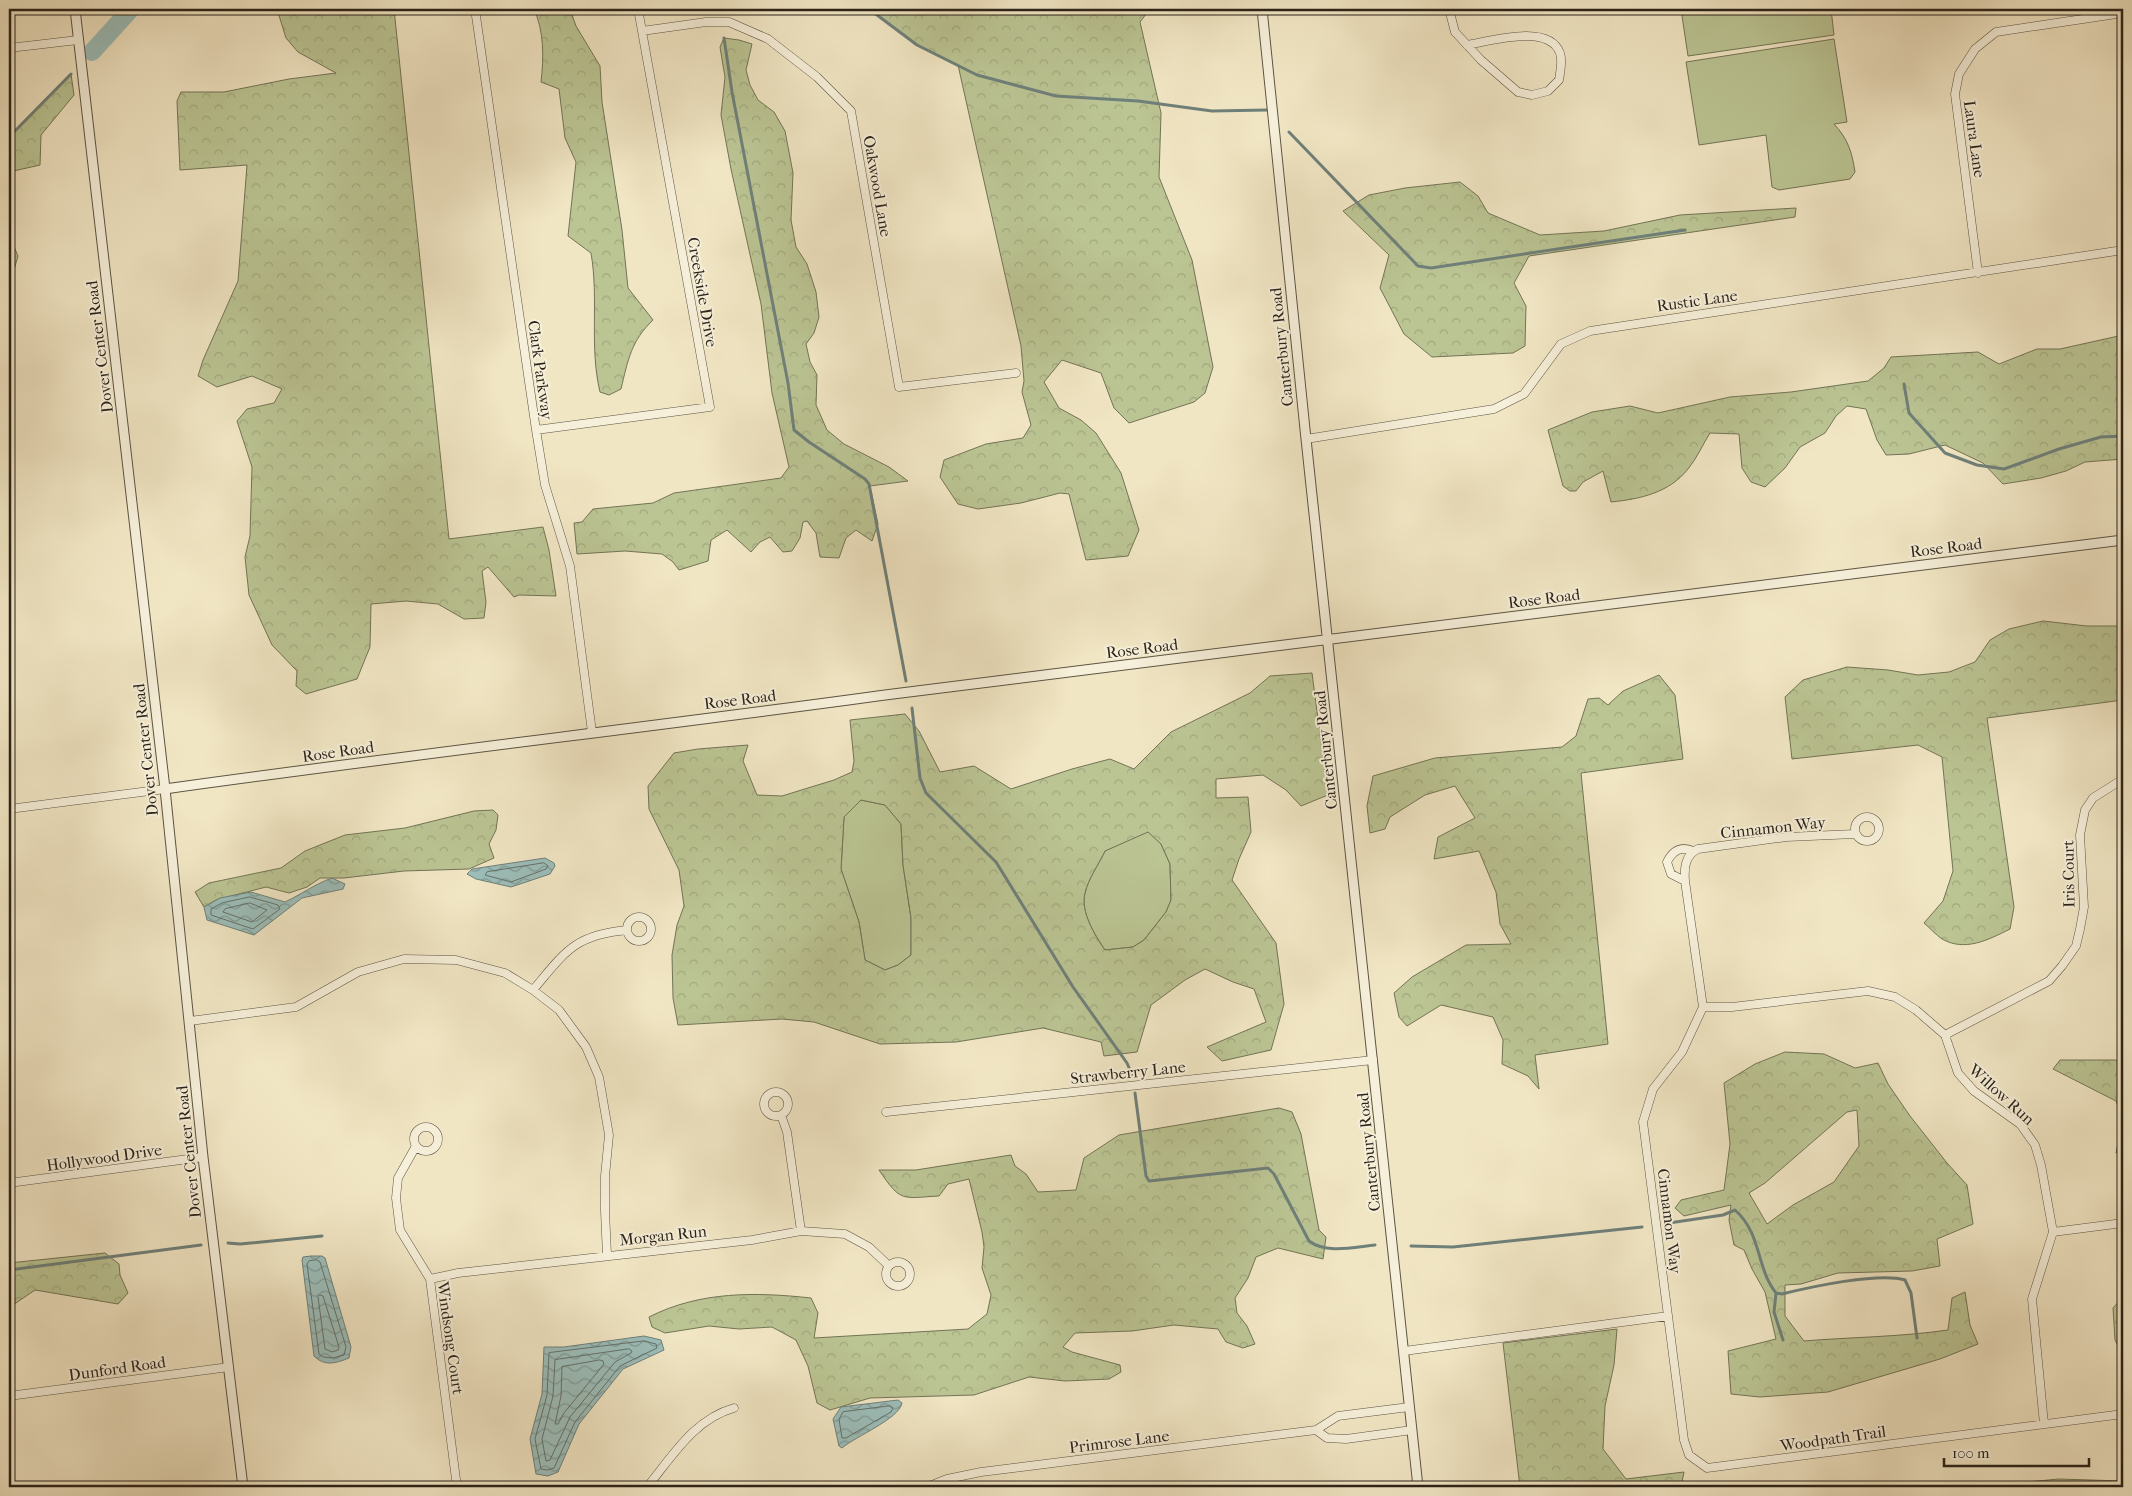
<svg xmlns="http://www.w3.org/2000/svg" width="2132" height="1496" viewBox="0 0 2132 1496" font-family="'IM FELL French Canon',serif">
<defs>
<pattern id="forest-crowns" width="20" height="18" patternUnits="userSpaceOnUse" patternTransform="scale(1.25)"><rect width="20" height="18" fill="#bbc493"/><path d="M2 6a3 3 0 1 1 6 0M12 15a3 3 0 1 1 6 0" fill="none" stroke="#a1a87e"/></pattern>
<pattern id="water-waves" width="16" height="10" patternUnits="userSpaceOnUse" patternTransform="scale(1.25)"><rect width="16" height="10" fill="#9cbeba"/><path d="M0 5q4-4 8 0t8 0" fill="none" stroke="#7f9a96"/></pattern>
</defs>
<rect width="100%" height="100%" fill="#f1e6c4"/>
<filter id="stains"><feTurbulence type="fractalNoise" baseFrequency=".004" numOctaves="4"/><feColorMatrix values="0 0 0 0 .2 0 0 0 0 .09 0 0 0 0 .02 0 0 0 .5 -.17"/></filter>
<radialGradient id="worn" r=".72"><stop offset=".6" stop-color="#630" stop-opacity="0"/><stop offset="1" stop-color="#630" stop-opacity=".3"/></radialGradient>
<path fill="#bbc493" stroke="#737456" d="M1681 9H1831L1834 35 1688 56Z
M1834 39 1847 122 1834 124C1848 139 1852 152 1855 172L1850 179 1779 190 1772 187 1766 135 1699 145 1686 62Z
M861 800 885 805 901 824 903 865 911 918V955L898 965 885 970 865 960 859 922 841 869 844 817Z
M1148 831 1161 844 1170 864 1171 900 1166 912 1144 940 1133 947 1105 950C1095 935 1080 912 1085 893 1088 879 1099 864 1105 851Z"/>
<path fill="url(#forest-crowns)" stroke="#737456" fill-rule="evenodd" d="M277 9H394L449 539 543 527 549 550 556 596 519 595 514 597 488 567 482 571 486 602 484 618 464 619 438 604 406 601 371 604 370 647 357 679 306 694 296 686 297 671 272 645 249 595 245 557 250 536 252 467 237 421 247 409 274 403 282 389 252 376 217 387 198 376 203 360 238 281 247 165 180 170 177 101 181 92H224L289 79 336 73 298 52 286 38Z
M534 9H570L576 26 600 66 602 102 622 230 628 288 653 320C631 341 628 360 621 389L609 395 600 392C589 346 599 299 591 253L568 236 576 162 565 138 559 89 541 82C544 57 544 31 534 9Z
M869 9H1150L1140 22 1161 113 1159 177 1192 260 1213 367 1205 393 1194 402 1129 423 1114 408 1101 373 1062 360 1044 382 1059 408 1081 420 1096 433 1121 473 1139 530 1128 556 1086 560 1069 494 1060 493 1021 503 978 509 958 504 940 477 944 460 986 444 1023 438 1031 425 1022 392 1024 381 1021 346 958 65 917 45Z
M724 38 739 40 752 44 746 70 750 85 758 100 774 112 785 131 793 173 791 220 796 247 807 264 816 292 819 317 814 333 806 344 810 362 817 375 816 405 827 430 844 444 889 467 908 481 870 486 878 524 872 541 856 530 846 538 839 558 820 557 816 533 807 521 803 522 800 538 792 551 783 552 770 537 760 542 751 552 727 530 711 540 708 561 679 570 673 562 662 554 625 551 577 554 574 523 582 522 593 509 653 503 674 493 781 478 789 467 772 393 761 304 731 169 721 115 725 77 720 47Z
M71 74 74 95 41 135 40 165 9 172V137Z
M1460 182 1478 196 1488 213 1540 235 1604 231 1680 215 1796 208 1795 217 1529 256 1514 283 1526 306 1525 346 1513 353 1432 357 1404 334 1380 288 1389 255 1343 211 1369 195 1405 188Z
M9 235 18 256 9 287Z
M2123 335V459L2085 462 2066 471 2041 478 2003 484 1983 463 1945 445 1909 454 1886 455 1877 440 1866 409 1847 406 1836 416 1825 433 1800 447 1785 468 1765 487 1751 482 1742 468 1739 434 1710 433C1703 444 1697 458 1688 469 1669 493 1640 499 1611 502L1603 471 1583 482 1576 491H1570L1563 486 1548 430 1592 412 1630 406 1658 413 1730 397 1791 392 1868 381 1884 368 1891 357 1978 352 1999 364 2037 349H2060Z
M2043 621 2087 626H2123V700L1987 718 2014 907 2010 929C1988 940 1965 952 1942 939 1936 935 1930 928 1924 923L1943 901 1953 871 1942 757 1918 745 1792 759 1785 697 1803 680 1847 667 1888 670 1918 675 1949 672 1975 662 1990 640 2009 629Z
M1312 673 1328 795 1301 806 1286 790 1263 775 1216 779V798L1248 797 1251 832 1239 859 1232 880 1276 943 1284 1004 1271 1050 1222 1061 1207 1047 1266 1022 1254 989 1233 982 1205 969 1185 980 1151 1005 1137 1052 1104 1056 1101 1042 1043 1028 956 1042 880 1044 814 1022 782 1019 678 1025 673 998 672 955 677 925 684 906 679 870 649 809 648 786 674 753 698 749 748 745 743 761 757 795 782 796 834 780 852 772 854 761 850 720 905 714 919 731 940 772 974 766 1011 789 1072 769 1110 759 1134 769 1171 732 1250 693 1270 676ZM861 800 885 805 901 824 903 865 911 918V955L898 965 885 970 865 960 859 922 841 869 844 817ZM1148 832 1161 844 1170 864 1171 900 1166 912 1144 940 1133 947 1105 950C1095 936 1080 911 1085 893 1088 879 1099 864 1105 851Z
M1659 675 1675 695 1683 759 1581 773 1608 1044 1535 1055 1539 1089 1528 1076 1502 1064 1503 1040 1493 1017 1441 1005 1407 1026 1399 1017 1394 993 1412 977 1466 945 1511 944 1500 924 1496 892 1479 851 1434 859 1438 837 1475 818 1455 786 1425 795 1390 817 1385 829 1370 833 1367 806 1373 776 1435 758 1562 747 1576 736 1588 699 1599 698 1608 705 1623 691Z
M493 810 498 815 496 830 489 844 494 858 469 869 404 871 344 878H320L307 887 289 893 266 887 216 900 204 907 195 892 209 883 281 868 305 851 345 835 405 828 474 811Z
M1785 1052 1824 1054 1855 1068 1878 1063 1888 1084 1910 1116 1947 1163 1967 1185 1973 1224 1937 1239 1940 1266 1912 1271 1838 1273 1801 1284 1785 1285V1316L1804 1341C1852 1337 1900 1337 1948 1330L1952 1298 1965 1292 1970 1325 1978 1344 1940 1359 1828 1392 1760 1397 1731 1394 1728 1351 1776 1339 1765 1292 1752 1269 1744 1250 1734 1245 1729 1220 1731 1205 1684 1216 1675 1208 1681 1200 1724 1190 1730 1144 1724 1083 1755 1064ZM1857 1110 1859 1146 1834 1182 1793 1205 1767 1224 1749 1193 1765 1183 1847 1112Z
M2060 1060H2115L2123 1062V1152L2116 1153 2123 1120 2116 1101 2053 1069Z
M1279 1108 1292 1112 1301 1134 1319 1230 1326 1237 1323 1259 1278 1248 1256 1257 1248 1278 1235 1298 1237 1313 1247 1326 1255 1344 1243 1348 1226 1342 1218 1329 1174 1325 1132 1331 1075 1333 1063 1347 1072 1352 1120 1365 1121 1372 1109 1379 1065 1381 1029 1377 974 1395 870 1398 830 1410 817 1403 808 1366 796 1340 772 1327 739 1329 709 1326 665 1333 652 1327 649 1317C700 1291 756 1292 811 1298L818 1313 814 1338 968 1329 987 1314 991 1295 982 1268 984 1247 982 1232 969 1179 948 1184 939 1196C902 1198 901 1203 879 1170H916L1011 1155 1015 1166 1026 1174 1038 1192 1076 1190 1084 1158 1119 1135Z
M105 1253 119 1264 120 1275 128 1293 118 1304 35 1290 13 1305 9 1329V1263Z
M2123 1297V1351L2121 1352 2115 1340 2113 1308Z
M1617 1329 1614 1365 1605 1406 1603 1449 1626 1479 1684 1472 1681 1487H1520L1503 1343Z
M2059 1479 2123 1481V1487H1973Z"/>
<path fill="url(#water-waves)" stroke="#6f807a" d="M545 858 554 863 555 866 550 874 511 887 476 879 467 874 472 869Z
M332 878 345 884 343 889 302 898 254 935 207 920 204 907 220 898 251 892 285 902C302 894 315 884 332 878Z
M311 1256H322L325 1258 351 1347 349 1358C336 1363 325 1367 314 1356L302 1260 303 1257Z
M644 1336 661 1340 664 1350 623 1369 579 1424 558 1472 548 1476 536 1474 530 1439 542 1394 544 1347H564Z
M898 1400 902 1403C899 1419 856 1436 842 1448L839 1446 833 1419 841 1407Z"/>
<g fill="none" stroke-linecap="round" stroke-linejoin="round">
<path stroke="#64706a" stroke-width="1" d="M544 863 548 866 546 869 511 882 485 875 487 872Z
M250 897 278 905 280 909 253 929 211 915V909L222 903Z
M250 903 267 910 252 922 223 912 225 909Z
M317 1260 320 1262 346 1347 344 1355 333 1358 323 1357 319 1354 307 1264 309 1261Z
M320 1295 323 1296 339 1347 338 1350 332 1352 325 1349 318 1297Z
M644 1341 656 1344 657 1348 620 1366 575 1422 554 1468 547 1470 541 1469 535 1439 547 1395 549 1353Z
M629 1349 632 1351 631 1353 615 1362 570 1417 550 1460 546 1461 542 1439 553 1396 555 1360Z
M600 1360 603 1361 604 1364 564 1413 558 1424H555L561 1396 562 1367Z
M890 1406 893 1408 891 1412 846 1438H842L839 1419 843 1412Z"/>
<path stroke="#6f807a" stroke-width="3" d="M869 9 917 45 977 75 1056 96 1138 101 1212 111 1267 110
M724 38 732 92 788 383 794 430 809 442 865 479 869 484 906 681
M1289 132 1418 266 1431 268 1685 230
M9 137 71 74
M1904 384 1909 413 1945 453 1977 465 2004 469 2059 449 2101 437 2123 436
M912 708 920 778 926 793 996 862 1073 987 1127 1063 1133 1077
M1135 1093 1146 1176 1149 1181 1268 1168 1274 1174 1309 1241C1326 1254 1354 1247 1375 1245
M1669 1223 1723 1215 1735 1210C1762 1234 1756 1268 1776 1293L1782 1294C1810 1287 1879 1272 1905 1280L1911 1293 1917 1338
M228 1243 240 1244 322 1236
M1411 1246 1453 1247 1642 1227
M9 1270 201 1245
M1776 1293 1774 1312 1783 1340"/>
<path stroke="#9cbeba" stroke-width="18" d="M92 52 131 9"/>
<defs>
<path id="minor" d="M475 9 536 430 545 485 570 566 592 732
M1449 9 1455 32 1481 60 1518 92 1532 95 1548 91 1559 80C1560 73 1563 61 1560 53 1549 23 1491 41 1467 45
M642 31 706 22H729L768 39 817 77 851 111 899 387 1016 373
M9 48 78 40
M1978 273 1955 94 1959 74 1975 49 1996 32 2123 13
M536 430 710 407 638 9
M1306 439 1494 409 1524 394 1561 344 1590 331 2123 250
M9 809 165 789
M1855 829a12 12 0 1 1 24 0a12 12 0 1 1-24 0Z
M1855 834 1786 837 1698 849C1685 855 1684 868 1685 881L1703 1007 1682 1052 1653 1089 1643 1122 1684 1440 1689 1455 1707 1468 2123 1414
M1685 881 1671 874 1667 862C1673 850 1681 846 1693 851
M627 929a12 12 0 1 1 24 0a12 12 0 1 1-24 0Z
M533 990C565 952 574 935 627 930
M1703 1007H1732L1868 991 1895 997 1916 1010 1945 1035 1958 1073 1974 1091 2020 1124 2035 1145 2041 1165 2053 1232 2032 1299 2044 1424
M190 1021 296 1007 358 972 404 959 456 960 505 973 533 990 559 1010 586 1047 599 1077 609 1135 605 1176V1211L607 1255
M1945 1035 2049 981 2062 966 2076 946 2080 929 2084 907 2080 835 2085 810 2093 798 2123 779
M764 1104a12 12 0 1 1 24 0a12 12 0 1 1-24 0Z
M886 1112 1373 1060
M781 1115 787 1132 801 1231
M414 1139a12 12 0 1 1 24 0a12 12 0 1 1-24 0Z
M416 1146 398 1178 396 1198 400 1230 430 1279 457 1487
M9 1183 203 1157
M2053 1232 2123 1223
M886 1274a12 12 0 1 1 24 0a12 12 0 1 1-24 0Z
M430 1279 458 1273 752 1240 801 1231 845 1234 869 1247 888 1265
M1404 1351 1668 1316
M9 1396 229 1367
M1316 1430 1327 1438 1346 1439 1412 1430
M647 1487C672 1457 694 1419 734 1408
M927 1487 947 1479 981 1472 1316 1430 1338 1416 1409 1407"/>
<path id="tertiary" d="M75 9 165 789 203 1157 243 1487
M1262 9 1306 439 1418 1487
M165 789C407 755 651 727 893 694L2123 540"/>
</defs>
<use href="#minor" stroke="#5c5444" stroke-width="9"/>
<use href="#tertiary" stroke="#5c5444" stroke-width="11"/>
<use href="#minor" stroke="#f6efd9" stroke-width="8"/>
<use href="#tertiary" stroke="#f6efd9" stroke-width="9"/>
</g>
<g text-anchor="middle" stroke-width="4" stroke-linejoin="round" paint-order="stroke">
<g font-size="16" fill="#2b2319" stroke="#f6efd9">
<text transform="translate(1975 139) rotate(82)" y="6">Laura Lane</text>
<text transform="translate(878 186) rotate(80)" y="6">Oakwood Lane</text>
<text transform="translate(703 292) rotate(80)" y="6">Creekside Drive</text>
<text transform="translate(1697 300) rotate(-8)" y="6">Rustic Lane</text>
<text transform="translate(99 347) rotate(-97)" y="6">Dover Center Road</text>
<text transform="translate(1281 347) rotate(-96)" y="6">Canterbury Road</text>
<text transform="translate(541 370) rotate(82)" y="6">Clark Parkway</text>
<text transform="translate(1946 547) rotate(-7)" y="6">Rose Road</text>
<text transform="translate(1544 598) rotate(-7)" y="6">Rose Road</text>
<text transform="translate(1142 648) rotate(-7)" y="6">Rose Road</text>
<text transform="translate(740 699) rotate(-7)" y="6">Rose Road</text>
<text transform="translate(145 750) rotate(-96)" y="6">Dover Center Road</text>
<text transform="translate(1325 750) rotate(-96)" y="6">Canterbury Road</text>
<text transform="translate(338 751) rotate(-8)" y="6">Rose Road</text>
<text transform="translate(1773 827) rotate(-6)" y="6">Cinnamon Way</text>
<text transform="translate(2068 874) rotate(-91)" y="6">Iris Court</text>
<text transform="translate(1128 1072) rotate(-6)" y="6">Strawberry Lane</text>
<text transform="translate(2002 1094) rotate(42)" y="6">Willow Run</text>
<text transform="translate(188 1152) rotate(-96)" y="6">Dover Center Road</text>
<text transform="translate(1368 1152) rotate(-96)" y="6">Canterbury Road</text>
<text transform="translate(104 1157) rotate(-8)" y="6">Hollywood Drive</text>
<text transform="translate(1670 1221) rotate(83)" y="6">Cinnamon Way</text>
<text transform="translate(663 1235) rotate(-6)" y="6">Morgan Run</text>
<text transform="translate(451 1338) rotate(82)" y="6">Windsong Court</text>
<text transform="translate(117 1368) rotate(-8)" y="6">Dunford Road</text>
<text transform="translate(1833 1438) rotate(-8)" y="6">Woodpath Trail</text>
<text transform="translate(1119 1441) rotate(-7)" y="6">Primrose Lane</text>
</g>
</g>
<rect width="2132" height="1496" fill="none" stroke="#f1e6c4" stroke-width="30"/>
<rect x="10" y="10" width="2112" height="1476" fill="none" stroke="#2b2319" stroke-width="2.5"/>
<rect x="15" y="15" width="2102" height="1466" fill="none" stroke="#2b2319"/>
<path d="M1944 1458v8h145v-8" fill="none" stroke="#2b2319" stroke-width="2.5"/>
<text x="1952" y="1458" font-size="15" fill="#2b2319" stroke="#f6efd9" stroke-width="4" paint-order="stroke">100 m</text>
<rect width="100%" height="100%" filter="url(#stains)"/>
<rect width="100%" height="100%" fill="url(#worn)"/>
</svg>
